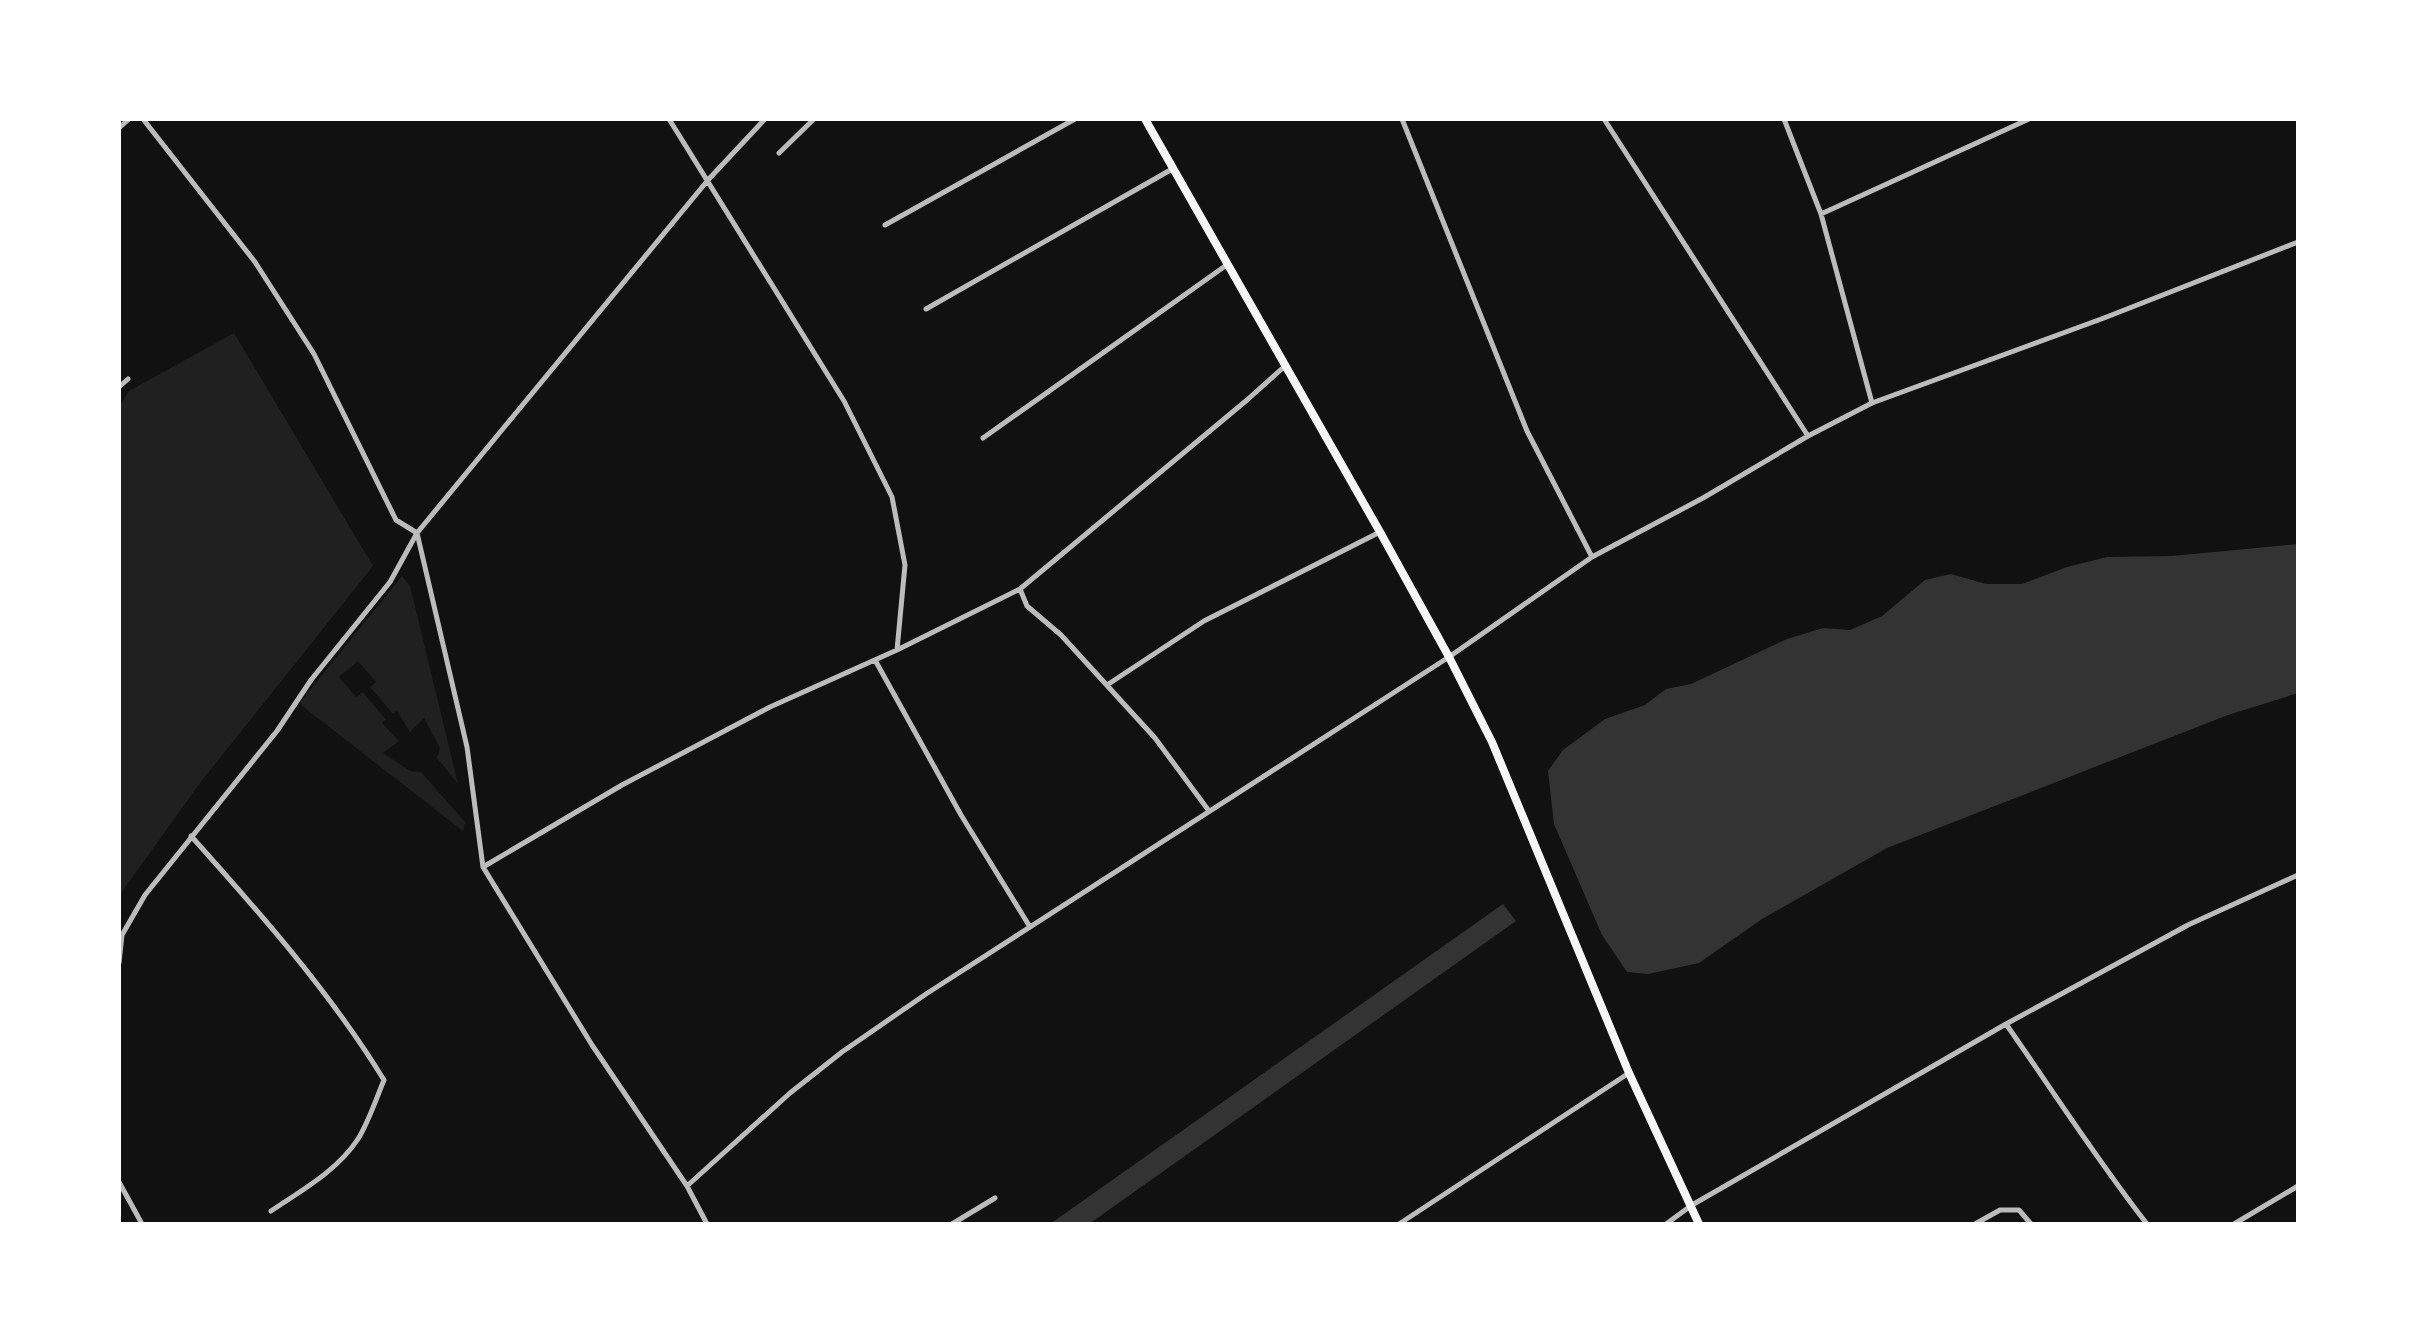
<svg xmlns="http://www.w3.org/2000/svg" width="2417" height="1343" viewBox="0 0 2417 1343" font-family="Commissioner,sans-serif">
<rect width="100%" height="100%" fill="#111"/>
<path fill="#202020" d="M234 333 373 566 200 783 119 896V407L129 391Z
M402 576 410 586 458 784 437 758 440 748 424 718 410 732 397 711 393 714 370 687 376 682 358 661 339 677 356 697 363 692 386 720 382 723 399 741 383 753 410 771 421 772 465 822 463 831 301 705V701Z"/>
<path fill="#333" d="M2298 544V693L2228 715 1887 848 1762 919 1699 963 1648 974 1627 972 1602 935 1554 824 1548 771 1563 750 1605 719 1645 705 1666 689 1691 684 1787 639 1823 628 1850 630 1882 616 1925 580 1951 574 1986 584H2022L2067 567 2107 557 2172 556Z
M1503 904 1516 921 1089 1224H1050Z"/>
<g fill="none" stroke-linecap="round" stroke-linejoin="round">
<path stroke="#bcbcbc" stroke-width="5" d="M143 119 255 262 314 354 396 520 417 533 467 747 483 867 592 1045 687 1186 707 1224
M669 119 844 401 892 497 905 565 897 650
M1402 119 1527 431 1592 557
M1604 119 1808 436
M1784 119 1821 214 1872 403
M119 128 129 119
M779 153 814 119
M1821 214 2029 119
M885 225 1075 119
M926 309 1174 168
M119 387 128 379
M983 438 1228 264
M1020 589 1027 606 1061 635 1155 738 1209 811
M875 660 961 815 1030 927
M1107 685 1204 621 1380 532
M191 836C260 913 330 992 384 1080 376 1099 369 1121 358 1139 337 1171 302 1190 271 1211
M483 867 622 785 770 707 897 650 1020 589 1247 400 1285 366
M119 963 122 935 145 895 277 731 311 680 390 582 417 533 708 180 765 119
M2006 1024C2053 1091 2097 1160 2147 1224
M119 1182 142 1224
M687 1186 790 1093 842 1052 926 994 1449 657 1592 557 1703 498 1808 436 1872 403 2104 318 2298 242
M952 1224 995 1198
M1399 1224 1629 1073
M1666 1224 1692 1205 2006 1024 2188 925 2298 875
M1975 1224 2000 1210H2019L2031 1224
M2234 1224 2298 1186"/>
<path stroke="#f5f5f5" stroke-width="8" d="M1145 119 1380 532 1449 657 1492 742 1629 1073 1699 1224"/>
</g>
<rect width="2417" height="1343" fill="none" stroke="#ffffff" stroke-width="242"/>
</svg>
